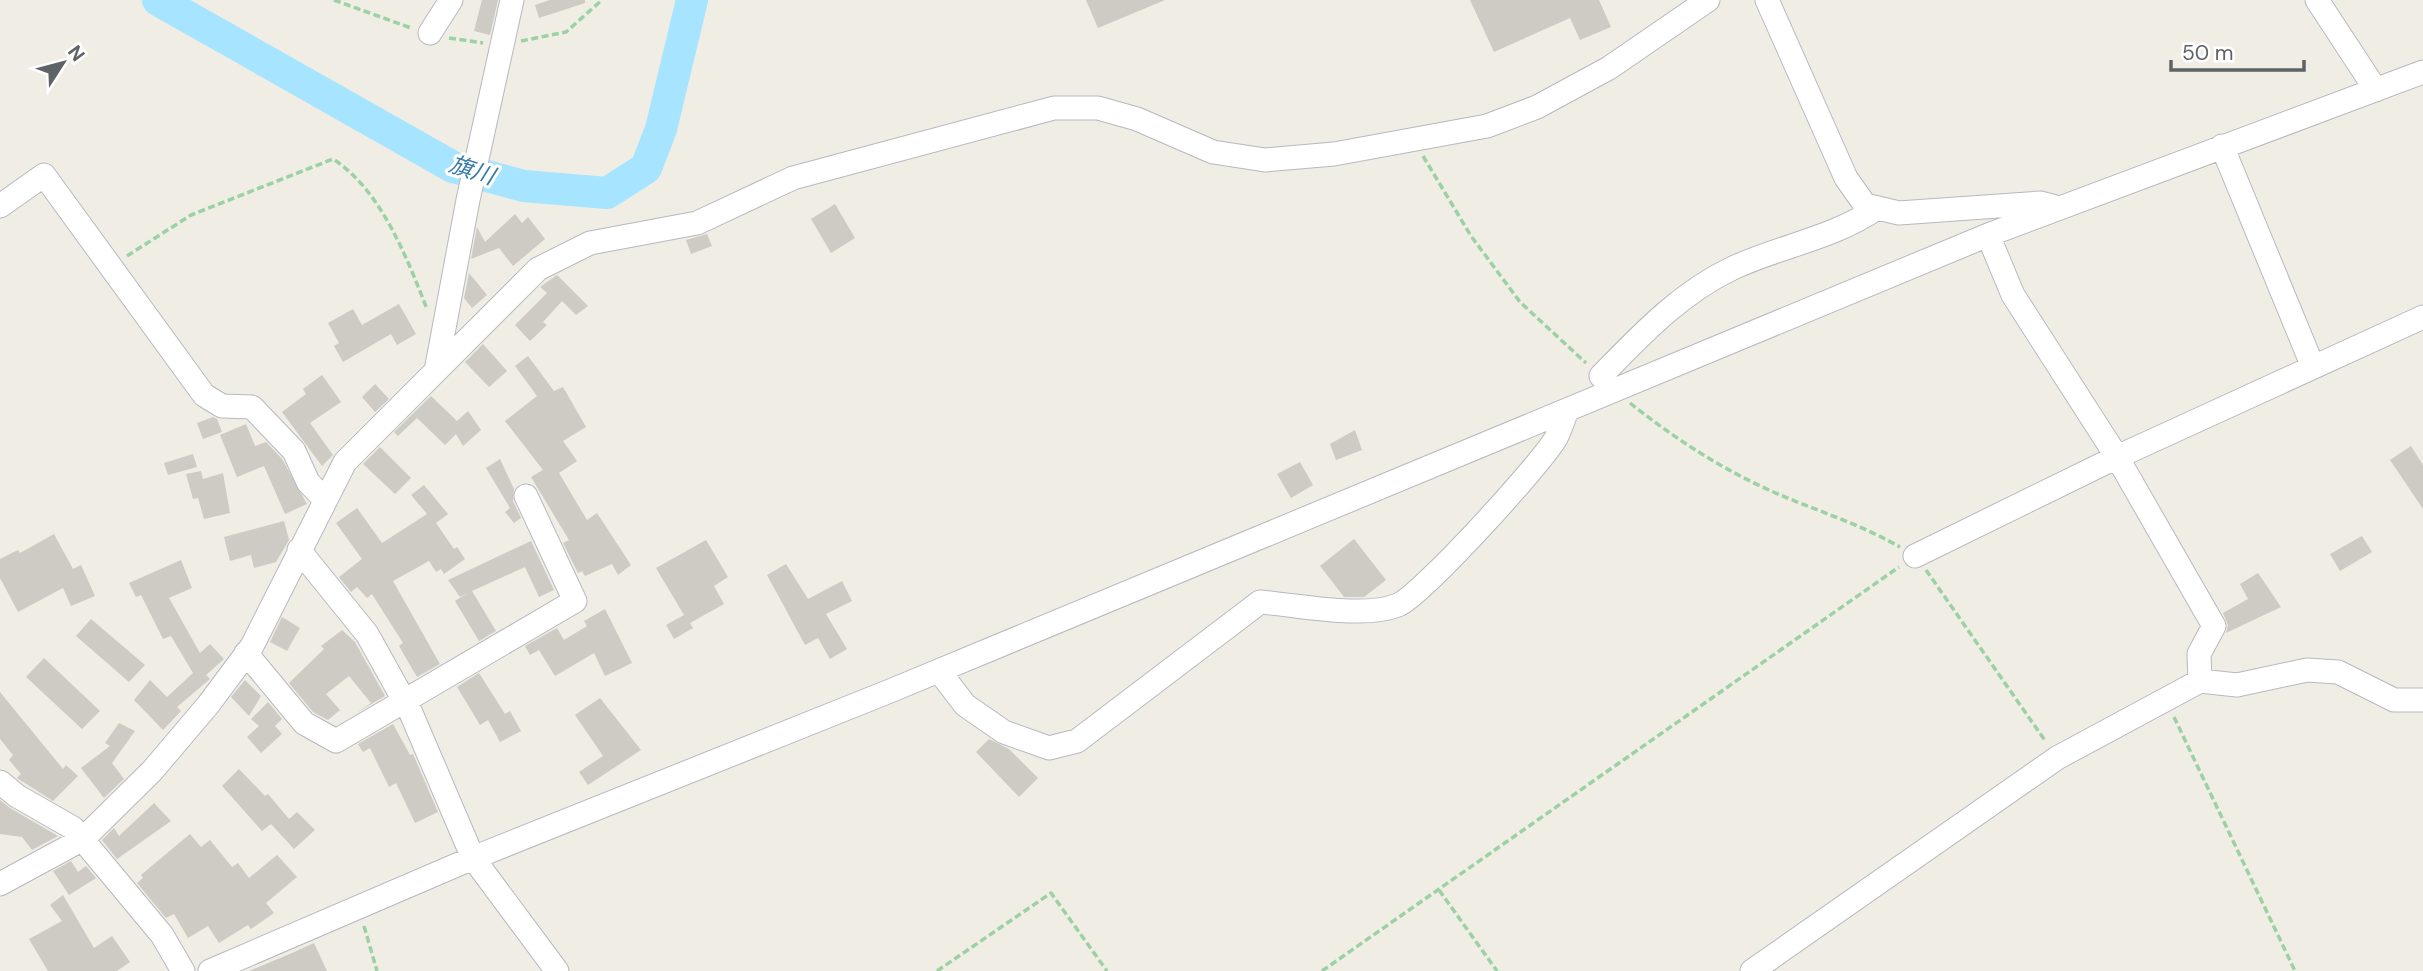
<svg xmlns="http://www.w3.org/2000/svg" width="2423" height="971" viewBox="0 0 2423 971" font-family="'DM Sans','Noto Sans JP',sans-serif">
<rect width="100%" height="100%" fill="#f0ede5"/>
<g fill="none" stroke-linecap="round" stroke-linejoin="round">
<path stroke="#a7e4ff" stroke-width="32" d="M158 0 453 167 524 186 607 193 646 168 661 129 692 0"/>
</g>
<path fill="#cecac4" d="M482 0H498L490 35 474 31Z
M550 0H585V3L539 18 535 5Z
M1086 0H1165L1098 28Z
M1470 0H1599L1611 27 1580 40 1570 18 1494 52Z
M835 204 855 238 831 253 811 219Z
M515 214 522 223 528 217 545 239 513 266 499 248 471 259 477 227 485 242Z
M707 234 712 246 691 254 686 240Z
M469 273 487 295 472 308 464 298Z
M557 275 588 306 576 315 562 301 543 322 547 325 530 341 515 325 547 293 540 287Z
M399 304 416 334 397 345 391 334 343 362 334 346 339 343 328 323 353 309 362 325Z
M483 344 507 371 489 387 465 362Z
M528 356 554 391 563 387 586 427 563 441 577 461 559 473 587 520 597 513 631 565 618 575 612 564 585 576 582 571 578 573 563 543 569 540 531 477 543 470 505 421 537 396 515 366Z
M322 375 341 402 310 423 333 455 322 466 282 412 306 394 303 389Z
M375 384 389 399 375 412 362 397Z
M431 396 457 421 468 411 481 430 463 446 456 434 445 445 417 418 398 436 394 432Z
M213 417 217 419 222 432 203 439 197 423Z
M246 424 255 446 266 442 282 459 307 504 285 514 264 466 237 477 220 435Z
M1355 430 1362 450 1336 460 1330 444Z
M2411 446 2423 465V509L2390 460Z
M380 447 411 478 395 494 363 464Z
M193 454 197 467 168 475 164 463Z
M500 459 514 489 513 501 521 518 514 523 505 512 510 508 486 468Z
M1300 462 1313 485 1291 498 1277 474Z
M201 471 203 479 223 473 230 513 204 519 198 498 193 499 186 474Z
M424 485 448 514 436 523 454 549 457 547 465 559 444 574 441 569 436 572 429 561 393 581 440 664 417 677 399 646 403 643 372 594 367 598 357 587 351 592 339 577 362 559 336 523 357 508 382 543 427 514 411 495Z
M284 521 289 540 276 562 254 568 251 555 230 561 224 537Z
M54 534 73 569 81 565 95 596 71 606 63 588 18 612 0 578V559L18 550 20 553Z
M2362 536 2372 552 2340 571 2330 554Z
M1354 539 1386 580 1364 597H1344L1320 566Z
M706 540 728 577 714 586 724 604 690 623 693 628 674 639 666 625 684 615 656 568Z
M531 541 554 590 539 597 525 567 472 591 496 631 479 641 455 601 468 593 460 597 448 580Z
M181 560 192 588 169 598 200 653 210 644 224 659 206 675 210 679 177 707 181 711 163 730 134 700 150 680 167 697 193 673 171 636 163 639 141 595 136 597 129 583Z
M786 564 808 599 842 581 852 601 826 614 847 649 830 659 818 638 805 645 767 575Z
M2258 573 2281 607 2226 633 2228 625 2223 613 2248 599 2240 584Z
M605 609 632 663 605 676 594 653 555 676 539 650 530 655 525 646 557 628 564 640 587 626 584 621Z
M282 617 300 628 287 651 270 642Z
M91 619 145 665 129 682 76 636Z
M342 630 355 642 385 696 356 713 371 703 349 676 326 694 340 710 328 720 313 712 289 683 324 649 321 646Z
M44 658 100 711 82 729 26 677Z
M479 673 505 714 510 711 521 731 500 742 488 720 480 725 457 687Z
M245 680 261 696 249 716 231 697Z
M0 692 63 769 66 765 78 776 53 801 17 778 21 774 9 760 13 755 0 739Z
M600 698 641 750 588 785 579 772 603 756 575 715Z
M268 702 282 719 275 726 282 734 261 753 247 737 259 726 251 719Z
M119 723 135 731 112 763 124 779 104 798 81 768 110 746 105 743Z
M393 724 410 755 413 754 438 812 415 823 396 783 389 787 370 748 363 752 358 744Z
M989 739 1009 749 1038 778 1019 797 976 752Z
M239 769 265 796 268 794 289 819 297 812 315 830 294 849 271 824 262 831 222 786Z
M0 800 10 808 58 836 32 850 22 837 0 834Z
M154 803 171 821 117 859 102 840 114 828 119 836Z
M190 834 201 847 210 840 232 867 238 863 249 878 277 855 297 877 266 903 274 913 251 929 248 925 219 943 208 926 188 938 174 914 166 918 137 883 143 878 141 875Z
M71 861 78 872 86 866 96 878 69 895 53 871Z
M63 895 94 948 112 936 130 962 117 971H48L29 939 62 921 50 905Z
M314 943 327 971H249L292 953Z"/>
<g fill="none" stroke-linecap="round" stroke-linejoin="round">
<defs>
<path id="minor" d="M1767 0 1846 178 1865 205 1899 213 2040 203 2052 206
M2317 0 2376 90
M430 33 451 0
M2222 146 2313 367
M0 206 44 175 204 395 222 406 252 407 294 451 308 482 325 500
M1988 235 2013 295 2117 457 2214 626 2199 654 2200 681
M436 371 468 200 512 0
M1601 376C1641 335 1680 293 1733 268 1780 246 1834 238 1877 208
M299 550 367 634 411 713 473 858 557 971
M1915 556 2117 457 2423 317
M246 653 304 723 336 741 575 601 526 496
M939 671 965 705 1004 732 1049 748 1077 741 1260 602C1299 605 1363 619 1398 605 1421 596 1542 463 1556 438 1560 430 1563 421 1566 413
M0 782 17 796 73 828 162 935 183 971
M0 884 83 839 152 771 208 705 252 646 345 462 538 269 590 243 697 223 793 178 1054 108H1098L1137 119 1213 152 1265 160 1334 154 1487 126 1537 107 1609 68 1708 0
M210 971 473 858 890 691 1988 235 2423 72
M1752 971 2057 758 2200 681 2237 685 2307 670 2338 672 2394 700H2423"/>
</defs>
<use href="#minor" stroke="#b6b9bd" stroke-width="25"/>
<path stroke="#9bd1a3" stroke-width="3.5" stroke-dasharray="7 3.5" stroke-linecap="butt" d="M334 0 411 28
M449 38 483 43
M521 41 566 32 602 0
M1423 156 1471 236 1520 302 1586 363
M127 256 191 215 333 159C381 190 407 258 427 309
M1630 403C1669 434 1708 460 1752 482 1800 506 1853 520 1900 547
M1926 570 2046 742
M2174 717 2295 971
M1439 890 1497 971
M364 926 377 971
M937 971 1051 893 1107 971
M1322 971 1899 567"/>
<use href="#minor" stroke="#fff" stroke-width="23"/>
</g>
<g text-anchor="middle" stroke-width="6" stroke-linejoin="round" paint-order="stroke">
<g font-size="23" font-style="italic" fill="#367ba7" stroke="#fff">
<text transform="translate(472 170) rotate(18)" y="8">旗川</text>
</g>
</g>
<g transform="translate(63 63) rotate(54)" stroke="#ffffff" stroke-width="5" paint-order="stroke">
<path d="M0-5L12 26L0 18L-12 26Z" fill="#5d6367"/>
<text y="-10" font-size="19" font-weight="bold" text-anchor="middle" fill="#5d6367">N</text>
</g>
<path d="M2171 60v10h133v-10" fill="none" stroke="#5d6367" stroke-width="3.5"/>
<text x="2182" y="60" font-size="21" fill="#5d6367" stroke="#ffffff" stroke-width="5" paint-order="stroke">50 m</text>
</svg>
